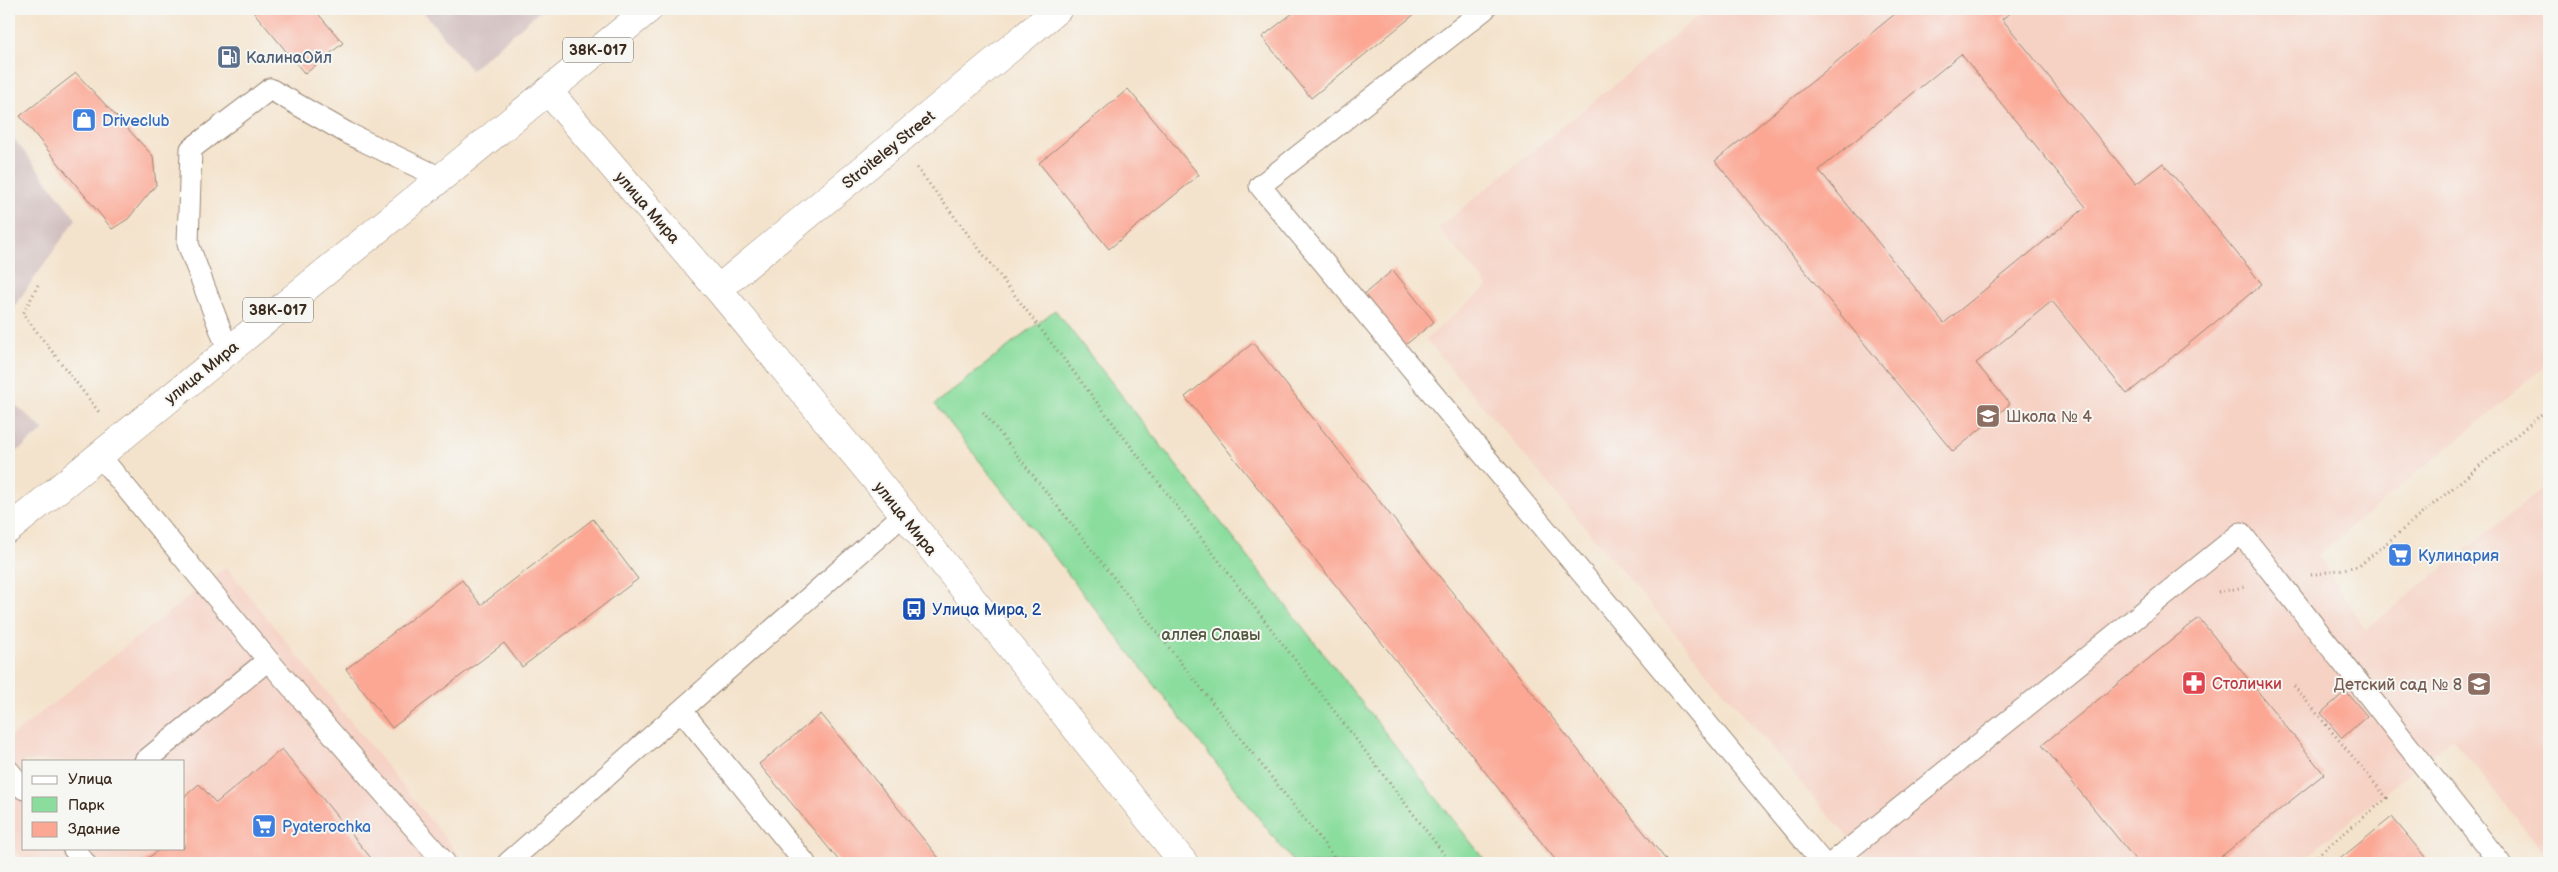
<svg xmlns="http://www.w3.org/2000/svg" width="2558" height="872" viewBox="0 0 2558 872" font-family="'Balsamiq Sans',sans-serif">
<rect width="100%" height="100%" fill="#f6f6f2"/>
<filter id="ink" filterUnits="userSpaceOnUse"><feTurbulence type="fractalNoise" baseFrequency=".02" numOctaves="2"/><feDisplacementMap in="SourceGraphic" scale="10" xChannelSelector="R" yChannelSelector="G"/><feConvolveMatrix kernelMatrix="1 2 1 2 8 2 1 2 1" color-interpolation-filters="sRGB"/></filter>
<filter id="wash" filterUnits="userSpaceOnUse"><feTurbulence type="fractalNoise" baseFrequency=".0096" numOctaves="4" result="noise"/><feDisplacementMap in="SourceGraphic" scale="20" xChannelSelector="R" yChannelSelector="G"/><feGaussianBlur stdDeviation="1.12" result="paint"/><feColorMatrix in="noise" values="0 0 0 0 0 0 0 0 0 0 0 0 0 0 0 0 0 1.4 0 .05"/><feComposite in="paint" operator="in"/></filter>
<g filter="url(#wash)">
<rect width="100%" height="100%" fill="#f4e3cc"/>
<path fill="#f6d2c5" fill-rule="evenodd" d="M1707 9H2549V363L2318 555 2365 630 2549 483V859L2452 738 2298 863H1872L1824 810 1426 339 1488 286 1438 228Z
M226 567 465 863H27L9 842V738ZM24 761H184V848H24Z"/>
<path fill="#d1bfbf" d="M421 9H542L471 70Z
M9 132 76 219 9 314Z
M9 399 44 430 9 458Z"/>
<path fill="#8bdd9e" stroke="#63845e" d="M1055 310 1487 863H1294L935 404Z"/>
<g id="blocks">
<path fill="#fba794" fill-rule="evenodd" d="M253 9H314L343 43 305 74 252 10Z
M1298 9H1421L1311 98 1262 37Z
M1901 9H2016L2002 19 2136 184 2163 163 2262 284 2127 394 2052 301 1976 363 2010 404 1953 452 1715 161ZM1961 54 2086 207 1944 323 1819 170Z
M76 73 153 156 156 185 128 219 112 229 20 116Z
M1128 89 1199 175 1109 249 1039 163Z
M1393 270 1434 322 1404 346 1363 295Z
M1253 343 1666 860 1662 863H1558L1185 397Z
M593 519 638 579 522 667 504 643 392 728 346 669 462 580 481 605Z
M2199 618 2324 774 2213 863H2138L2042 745Z
M2346 691 2367 716 2342 738 2321 713Z
M821 714 943 863H841L759 764Z
M282 749 375 863H142L161 848H184V797L199 784 216 803Z
M2392 817 2430 863H2337L2336 862Z"/>
</g>
</g>
<g filter="url(#ink)">
<use href="#blocks" fill-opacity="0" stroke="#988675" stroke-width="1"/>
<g fill="none" stroke-linecap="round" stroke-linejoin="round">
<defs>
<path id="lane" d="M1485 9 1260 186 1823 863
M228 350 188 244 191 149 270 89 347 133 441 178
M99 455 268 660 445 863
M682 711 805 863
M145 761 268 660
M9 771 24 789
M73 848 85 863
M508 863 904 514
M1832 863 2241 533 2500 863"/>
<path id="secondary" d="M548 91 718 289 904 514 1184 863
M718 289 1058 9"/>
<path id="primary" d="M9 529 649 9"/>
</defs>
<use href="#lane" stroke="#988675" stroke-width="23"/>
<use href="#secondary" stroke="#988675" stroke-width="29"/>
<use href="#primary" stroke="#988675" stroke-width="29"/>
<path stroke="#988675" stroke-width="3" stroke-dasharray="1 4" stroke-linecap="butt" d="M917 168 1451 863
M38 285 23 314 99 412
M983 412 1339 863
M2311 575 2359 566 2549 408
M2218 592 2244 587
M2294 686 2387 798 2308 863"/>
<use href="#lane" stroke="#fff" stroke-width="21"/>
<use href="#secondary" stroke="#fff" stroke-width="28"/>
<use href="#primary" stroke="#fff" stroke-width="28"/>
</g>
</g>
<defs>
<symbol id="fuel-square" viewBox="-11 -11 22 22"><rect x="-9" y="-9" width="18" height="18" rx="4" fill="#5c6f8a" stroke="#f6f6f2"/><path d="M-5.5-6h7V0h2V4h1.3V-2.5L3-4.5l.8-.8L6-3V5H2.5V1h-1V6h-7ZM-4.2-4.7v3.2H.2V-4.7Z" fill="#fff"/></symbol>
<symbol id="shop-square" viewBox="-11 -11 22 22"><rect x="-9" y="-9" width="18" height="18" rx="4" fill="#3f7fe0" stroke="#f6f6f2"/><path d="M-5-2.5h2.3a2.7 3.5 0 0 1 5.4 0H5L5.5 6h-11ZM-1.5-2.5h3a1.5 2.3 0 0 0-3 0Z" fill="#fff"/></symbol>
<symbol id="school-square" viewBox="-11 -11 22 22"><rect x="-9" y="-9" width="18" height="18" rx="4" fill="#8d6e63" stroke="#f6f6f2"/><path d="M0-5L7-2L0 1L-7-2ZM-4 1L0 2.5L4 1V4Q0 6-4 4Z" fill="#fff"/></symbol>
<symbol id="supermarket-square" viewBox="-11 -11 22 22"><rect x="-9" y="-9" width="18" height="18" rx="4" fill="#3f7fe0" stroke="#f6f6f2"/><path d="M-6-5.5h2.5l.6 2H6L4.5 2H-2.5L-4.4-4H-6ZM-1.5 3.2a1.3 1.3 0 1 0 .1 0ZM3 3.2a1.3 1.3 0 1 0 .1 0Z" fill="#fff"/></symbol>
<symbol id="bus-square" viewBox="-11 -11 22 22"><rect x="-9" y="-9" width="18" height="18" rx="4" fill="#1a4fb4" stroke="#f6f6f2"/><path d="M-5-6H5V4H4V6H2V4H-2V6H-4V4H-5ZM-3.5-4V0h7V-4ZM-3.5 1.2v1.5H-2V1.2ZM2 1.2v1.5H3.5V1.2Z" fill="#fff"/></symbol>
<symbol id="pharmacy-square" viewBox="-11 -11 22 22"><rect x="-9" y="-9" width="18" height="18" rx="4" fill="#e0444e" stroke="#f6f6f2"/><path d="M-2-6h4v4h4v4h-4v4h-4v-4h-4v-4h4Z" fill="#fff"/></symbol>
</defs>
<g fill-rule="evenodd">
<use href="#fuel-square" x="215" y="43" width="28" height="28"/>
<use href="#shop-square" x="70" y="106" width="28" height="28"/>
<use href="#school-square" x="1974" y="402" width="28" height="28"/>
<use href="#supermarket-square" x="2386" y="541" width="28" height="28"/>
<use href="#bus-square" x="900" y="595" width="28" height="28"/>
<use href="#pharmacy-square" x="2180" y="669" width="28" height="28"/>
<use href="#school-square" x="2465" y="670" width="28" height="28"/>
<use href="#supermarket-square" x="250" y="812" width="28" height="28"/>
</g>
<g text-anchor="middle" stroke-width="4" stroke-linejoin="round" paint-order="stroke">
<g fill="#f6f6f2" stroke="#73675e" stroke-width="1">
<rect x="563" y="37.5" width="70" height="25" rx="4"/>
<rect x="243" y="297.5" width="70" height="25" rx="4"/>
</g>
<g font-size="15" font-weight="bold" fill="#3b2a1e">
<text x="598" y="55">38К-017</text>
<text x="278" y="315">38К-017</text>
</g>
<g font-size="16" fill="#4e5e75" stroke="#f6f6f2" text-anchor="start">
<text x="246" y="63">КалинаОйл</text>
</g>
<g font-size="16" fill="#366cbe" stroke="#f6f6f2" text-anchor="start">
<text x="102" y="126">Driveclub</text>
<text x="2418" y="561">Кулинария</text>
<text x="282" y="832">Pyaterochka</text>
</g>
<g font-size="16" fill="#3b2a1e" stroke="#f6f6f2">
<text transform="translate(888 149) rotate(-39)" y="6">Stroiteley Street</text>
<text transform="translate(648 207) rotate(49)" y="6">улица Мира</text>
<text transform="translate(201 372) rotate(-39)" y="6">улица Мира</text>
<text transform="translate(906 518) rotate(51)" y="6">улица Мира</text>
</g>
<g font-size="16" fill="#785e54" stroke="#f6f6f2" text-anchor="start">
<text x="2006" y="422">Школа № 4</text>
<text x="2462" y="690" text-anchor="end">Детский сад № 8</text>
</g>
<g font-size="16" fill="#164399" stroke="#f6f6f2" text-anchor="start">
<text x="932" y="615">Улица Мира, 2</text>
</g>
<g font-size="16" fill="#4f573e" stroke="#f6f6f2">
<text x="1211" y="640">аллея Славы</text>
</g>
<g font-size="16" fill="#be3a42" stroke="#f6f6f2" text-anchor="start">
<text x="2212" y="689">Столички</text>
</g>
</g>
<rect width="2558" height="872" fill="none" stroke="#f6f6f2" stroke-width="30"/>
<rect x="22" y="760" width="162" height="90" fill="#f6f6f2" stroke="#aba49d"/>
<rect x="32" y="776" width="25" height="8" fill="#ffffff" stroke="#aba49d"/>
<text x="68" y="784" font-size="15" fill="#3b2a1e">Улица</text>
<rect x="32" y="797" width="25" height="15" fill="#8bdd9e" stroke="#aba49d"/>
<text x="68" y="810" font-size="15" fill="#3b2a1e">Парк</text>
<rect x="32" y="822" width="25" height="15" fill="#fba794" stroke="#aba49d"/>
<text x="68" y="834" font-size="15" fill="#3b2a1e">Здание</text>
</svg>
